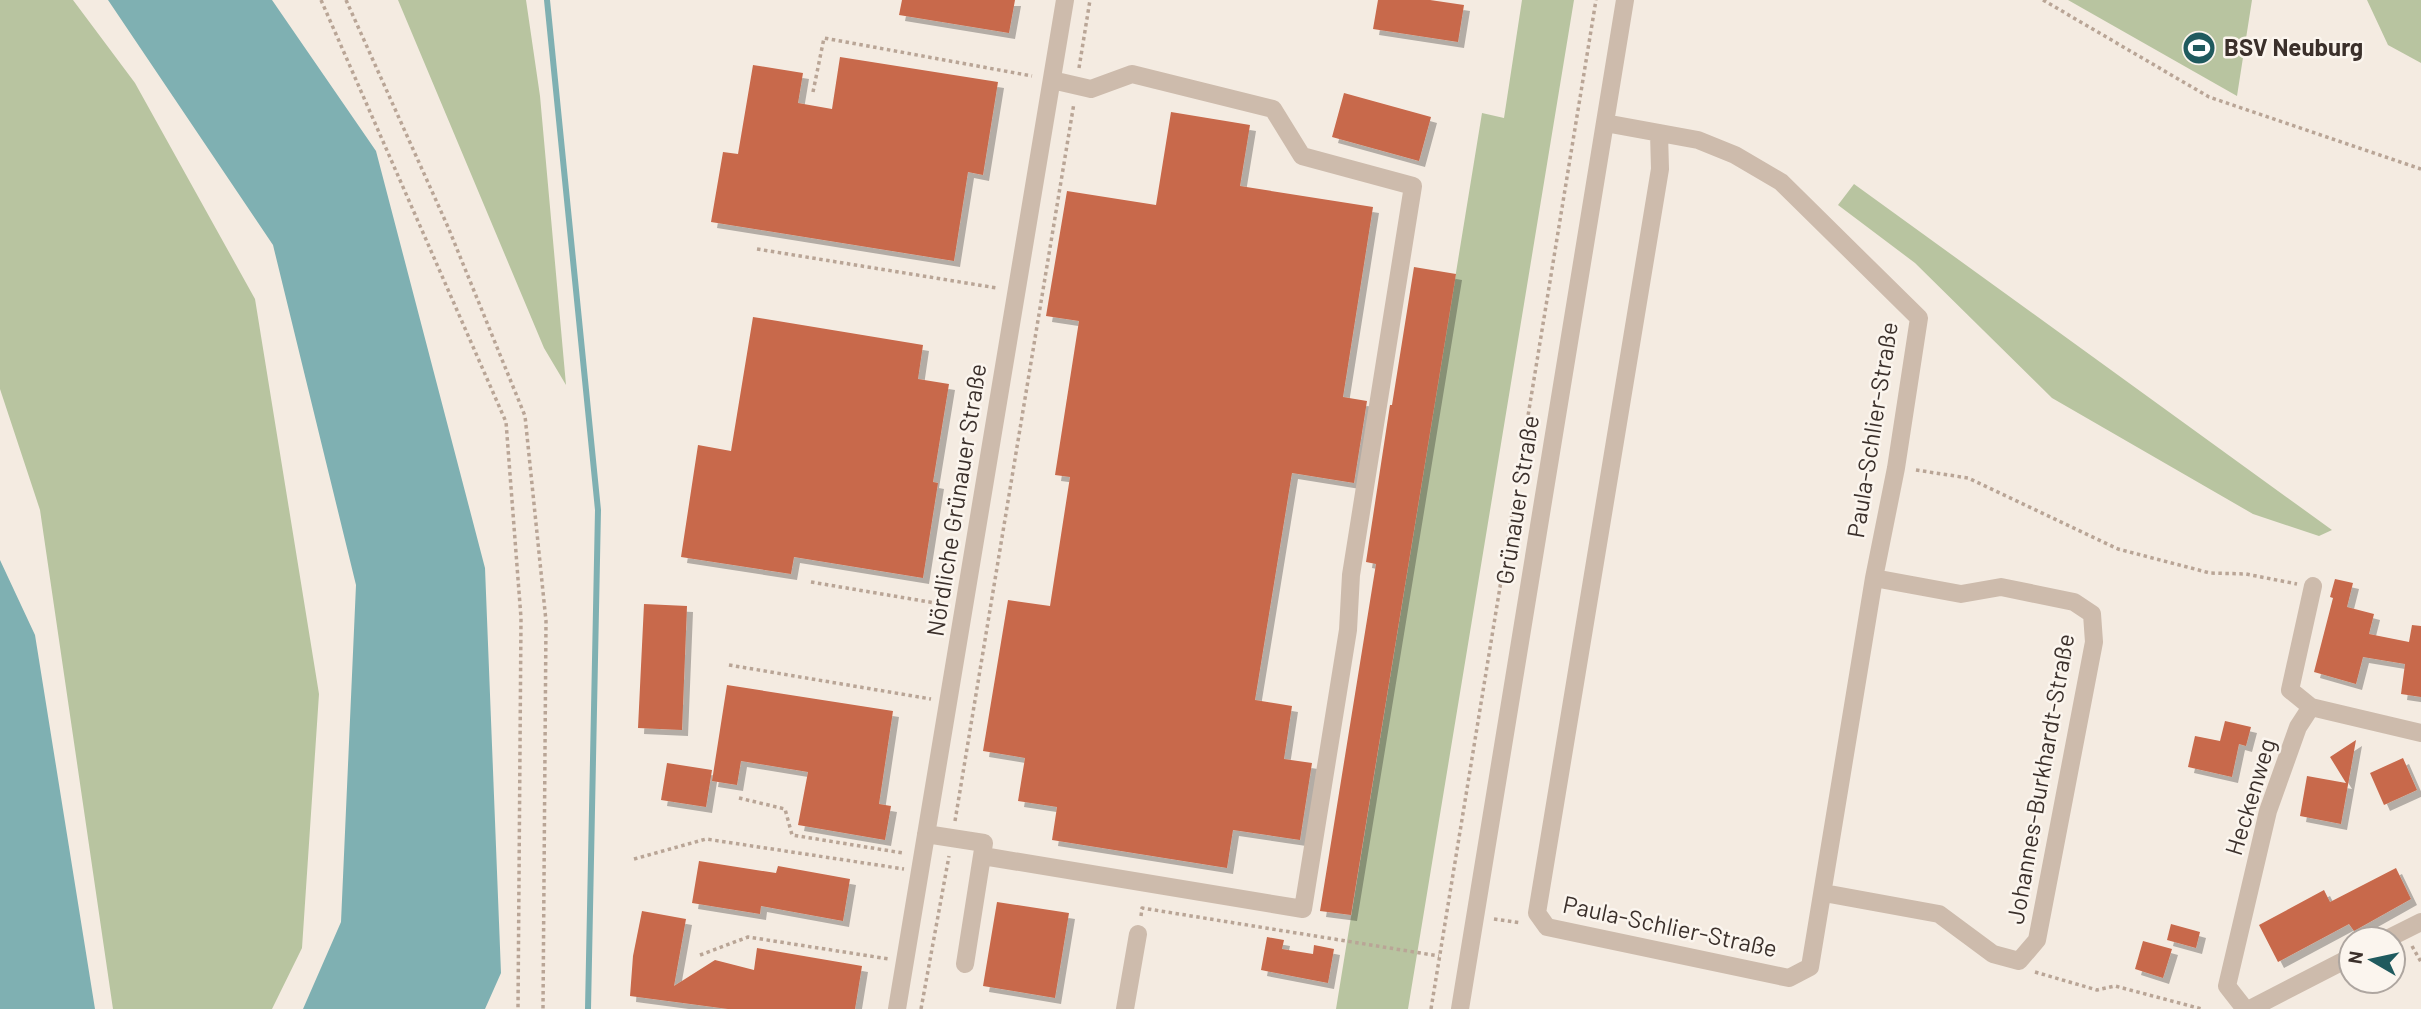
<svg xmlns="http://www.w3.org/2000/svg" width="2421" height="1009" viewBox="0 0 2421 1009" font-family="Barlow,sans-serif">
<defs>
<filter id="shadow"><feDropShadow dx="6" dy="6" stdDeviation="0" flood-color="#0004"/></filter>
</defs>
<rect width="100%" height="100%" fill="#f4ebe1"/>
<path fill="#b8c4a0" d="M0 0H73L135 83 255 299 319 694 302 948 272 1009H113L40 510 0 389Z
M398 0H526L540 96 566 385 544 348Z
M1522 0H1574L1408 1009H1336L1482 113 1504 118Z
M2068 0H2252L2237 96Z
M2367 0H2421V63L2388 45Z
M1854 184 2332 530 2319 536 2253 514 2052 398 1915 263 1838 205Z"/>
<path fill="#7fb0b2" d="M108 0H272L376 151 485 568 501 973 485 1009H303L341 922 356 585 273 245Z
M0 560 35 635 95 1009H0Z"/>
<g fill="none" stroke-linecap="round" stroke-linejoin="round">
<path stroke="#7fb0b2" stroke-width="6" d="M547 0 598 510 588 1009"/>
</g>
<path fill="#c8694b" filter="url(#shadow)" d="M902 0H1015L1009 33 899 15Z
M1378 0H1430L1464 5 1458 42 1373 29Z
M840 57 998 82 983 175 968 172 954 261 711 222 723 152 738 154 753 65 803 73 798 103 832 109Z
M1344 93 1431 117 1419 161 1332 137Z
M1171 112 1250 125 1240 186 1373 207 1343 397 1367 401 1354 483 1292 473 1255 700 1292 706 1284 759 1312 763 1300 840 1233 830 1227 868 1052 840 1057 807 1018 801 1025 758 983 751 1008 600 1050 606 1070 477 1055 475 1079 321 1046 316 1067 191 1156 205Z
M1414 267 1456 274 1351 915 1320 911 1376 564 1366 562 1390 405H1392Z
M753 317 923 345 918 379 949 384 933 482 938 483 923 578 794 557 791 574 681 557 698 445 731 451Z
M2335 579 2353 583 2347 607 2374 614 2369 634 2409 642 2412 625 2421 626V697L2401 694 2405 664 2363 657 2356 684 2314 672 2333 598 2330 597Z
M644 604 687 606 682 730 638 728Z
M727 685 893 711 879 804 891 806 885 840 798 825 808 772 741 761 737 785 712 781Z
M2225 721 2251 727 2246 746 2239 744 2232 777 2188 767 2195 736 2220 741Z
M2356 740 2341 824 2300 816 2307 776 2346 783 2330 757Z
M2403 758 2417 790 2384 805 2370 773Z
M667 763 712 770 706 807 661 800Z
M699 861 776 873 778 866 850 879 843 921 761 906 760 914 692 903Z
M2396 868 2411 899 2354 931 2349 924 2278 962 2259 925 2324 890 2330 902Z
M997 902 1069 913 1055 998 983 986Z
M642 911 686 919 674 986 715 960 754 970 757 948 862 966 855 1009H728L630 996 633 956Z
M2171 924 2200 932 2196 948 2167 940Z
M1267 937 1284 940 1282 949 1313 954 1314 945 1334 949 1328 983 1261 970Z
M2143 941 2172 949 2163 978 2135 969Z"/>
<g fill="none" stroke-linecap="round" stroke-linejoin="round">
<path stroke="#b9a596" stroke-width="3.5" stroke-dasharray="3.5 3.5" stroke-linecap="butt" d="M321 0 506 422 521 618 518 1009
M346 0 448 227 525 416 546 621 543 1009
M2043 0 2209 97 2421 169
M1079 68 1090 0
M813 92 824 38 1032 76
M757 249 997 288
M1916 470 1968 478 2118 549 2210 573 2246 574 2297 584
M811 582 947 605
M729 665 931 699
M739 798 785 809 792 835 903 853
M955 821 1074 103
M634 859 706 839 904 869
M1141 916 1142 908 1439 956
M1494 919 1521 923
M2412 946 2421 962
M700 955 748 937 889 959
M2035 972 2097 990 2115 986 2202 1009
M921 1009 949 856
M1431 1009 1596 0"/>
<path stroke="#cdbbac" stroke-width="18" d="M1605 123 1698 140 1735 155 1781 182 1919 318 1896 468 1874 578 1810 967 1789 978 1547 927 1537 913 1660 169 1659 133
M2311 707 2290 690 2313 586
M926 834 984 843 965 964
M983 856 1303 909 1348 630 1351 575 1413 186 1302 156 1273 109 1132 74 1091 89 1052 80
M1824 893 1939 914 1993 954 2019 961 2037 940 2094 642 2092 614 2074 602 2001 587 1961 594 1874 578
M2387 939 2421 922
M897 1009 1065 0
M1125 1009 1138 934
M1460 1009 1625 0
M2245 1009 2227 986 2268 811 2298 727 2311 707 2421 733
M2250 1009 2351 957"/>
</g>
<defs>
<symbol id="stadium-disc" viewBox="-11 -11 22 22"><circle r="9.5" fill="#1f5a5e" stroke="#fbf5ee"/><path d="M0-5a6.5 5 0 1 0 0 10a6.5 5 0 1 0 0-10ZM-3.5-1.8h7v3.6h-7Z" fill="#fff"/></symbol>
</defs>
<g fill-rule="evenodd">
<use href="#stadium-disc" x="2180" y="29" width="38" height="38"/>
</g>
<g text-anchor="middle" stroke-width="5" stroke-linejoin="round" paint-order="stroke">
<g font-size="24" font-weight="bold" fill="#3b302b" stroke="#fbf5ee" text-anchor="start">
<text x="2224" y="56">BSV Neuburg</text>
</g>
<g font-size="24" fill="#3b302b" stroke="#fbf5ee">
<text transform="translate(1873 430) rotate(-81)" y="8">Paula-Schlier-Straße</text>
<text transform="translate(957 500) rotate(-81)" y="8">Nördliche Grünauer Straße</text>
<text transform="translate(1518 500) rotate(-81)" y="8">Grünauer Straße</text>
<text transform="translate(2041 779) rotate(-80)" y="8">Johannes-Burkhardt-Straße</text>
<text transform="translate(2251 797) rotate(-73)" y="8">Heckenweg</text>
<text transform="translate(1670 927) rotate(12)" y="8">Paula-Schlier-Straße</text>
</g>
</g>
<g transform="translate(2372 960) rotate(279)"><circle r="33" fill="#fbf5ee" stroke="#aea6a0" stroke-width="2"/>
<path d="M0-5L12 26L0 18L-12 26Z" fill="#1f5a5e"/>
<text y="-10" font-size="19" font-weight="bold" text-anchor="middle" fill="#3b302b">N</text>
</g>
</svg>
